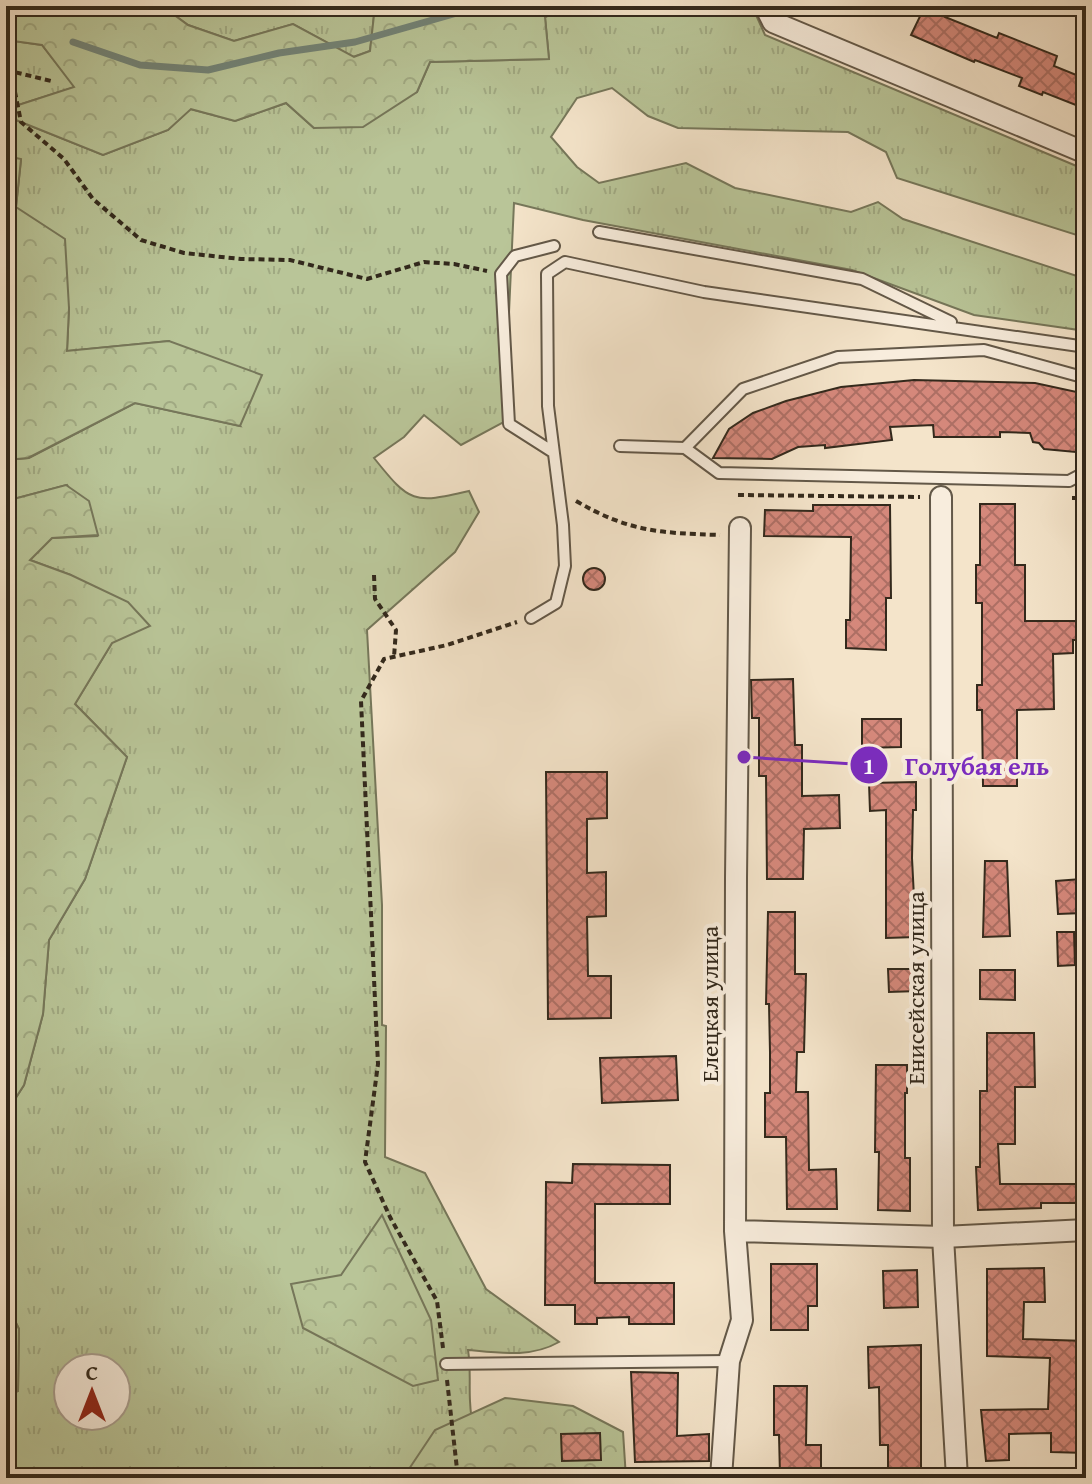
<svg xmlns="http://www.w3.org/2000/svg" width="1092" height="1484" viewBox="0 0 1092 1484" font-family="'Gentium Book Plus',serif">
<defs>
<pattern id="grass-tufts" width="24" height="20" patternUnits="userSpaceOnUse" patternTransform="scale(2)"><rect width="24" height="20" fill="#b9c598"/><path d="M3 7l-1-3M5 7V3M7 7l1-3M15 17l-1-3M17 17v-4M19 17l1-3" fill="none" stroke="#a0a982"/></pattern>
<pattern id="forest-crowns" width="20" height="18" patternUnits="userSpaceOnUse" patternTransform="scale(2)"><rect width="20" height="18" fill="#b9c598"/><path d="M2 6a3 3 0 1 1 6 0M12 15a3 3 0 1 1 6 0" fill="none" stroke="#a0a982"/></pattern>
<pattern id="building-cross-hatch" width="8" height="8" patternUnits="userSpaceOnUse" patternTransform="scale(2)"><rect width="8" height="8" fill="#d5887b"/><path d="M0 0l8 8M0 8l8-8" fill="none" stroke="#ad6f64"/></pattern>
</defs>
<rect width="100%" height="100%" fill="#f4e4ca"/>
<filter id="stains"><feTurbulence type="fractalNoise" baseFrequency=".0025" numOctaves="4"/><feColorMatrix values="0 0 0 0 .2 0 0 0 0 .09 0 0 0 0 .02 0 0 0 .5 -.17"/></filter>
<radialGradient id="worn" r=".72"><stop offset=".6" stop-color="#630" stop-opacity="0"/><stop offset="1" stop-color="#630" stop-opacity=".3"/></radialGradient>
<path fill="url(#grass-tufts)" stroke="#76775a" stroke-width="2" fill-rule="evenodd" d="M162 6H375L370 51 353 57 293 24 234 41 188 25Z
M569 6H752L765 35 1086 170V238L897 178 886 152 848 132 678 128 648 116 612 88 577 98 551 137 577 167 599 183 686 163 735 188 851 212 878 202 903 219 1086 279V331L974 315 852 270 583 220 514 203 504 422 461 445 424 415 404 437 374 458C410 503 413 504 469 491L479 512 455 552 367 630 382 905V1025L386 1026 385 1157 425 1173 486 1289 559 1342C531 1358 500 1353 468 1350 471 1368 469 1383 470 1401 471 1427 478 1452 480 1478H6V1395L18 1391 19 1329 6 1303V1113L24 1085 43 1014 49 940 85 879 127 757 75 704 112 643 71 575 30 560 52 538 97 536 67 485 6 501V460L29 458 135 403 240 426 169 341 67 351 69 308 16 207 21 160 6 156V116L103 155 168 130 190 109 235 121 286 103 314 128 417 92 430 62 549 59 545 17ZM68 1368H116V1416H68Z
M6 40 42 45 75 87 6 109Z"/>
<path fill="url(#forest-crowns)" stroke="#76775a" stroke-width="2" d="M6 6H162L188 25 234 41 293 24 354 57 370 51 375 6H569L545 17 549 59 430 62 417 92 363 127 314 128 286 103 235 121 191 109 168 130 103 155 6 116V109L74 87 42 45 6 40Z
M6 156 21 159 16 207 65 239 69 308 67 351 169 341 262 375 240 426 135 403 28 458 6 460Z
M66 485 89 501 98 535 52 538 30 560 71 575 128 602 150 626 112 643 75 704 127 757 85 879 49 940 43 1014 24 1085 6 1113V501Z
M382 1215 431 1320 438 1380 413 1386 303 1328 291 1284 341 1275Z
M6 1303 19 1329 18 1391 6 1395Z
M505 1398 573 1406 623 1432 626 1478H403L435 1430Z"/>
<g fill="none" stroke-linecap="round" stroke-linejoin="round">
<path stroke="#728377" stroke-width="7" d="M73 42 140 65 208 70 279 53 355 42 457 13"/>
</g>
<path fill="url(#building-cross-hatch)" stroke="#33291c" stroke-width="2" d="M925 6H936L948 11 945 17 997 38 999 33 1057 56 1054 66 1086 79V109L1043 92 1042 95 1019 86 1022 78 975 60 974 62 911 35Z
M914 380 1035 383 1086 394V453L1044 449 1039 443 1033 442 1030 433 1000 432V437H934L933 425 890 427 892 440 825 448V445L798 447 772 459 713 458 729 429 753 413 786 401 841 387Z
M980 504H1015V565H1025V621H1083V640H1073V653L1053 654 1054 709 1017 710V786H983L982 710H977V685H982V603H976V565H980Z
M813 505H890L891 598H886V650L846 648V620H850L851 537 764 536 765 510 813 511Z
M583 579a11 11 0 1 1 22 0a11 11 0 1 1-22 0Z
M793 679 795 745H802V796L839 795 840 828 804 829 803 879H767L766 776H759V718H752L751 680Z
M862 719H901V747L862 748Z
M546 772H607V818L587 819V873L606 872V916L587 917 588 976H611V1018L548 1019Z
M916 782V810H913L912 858 916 937 886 938V810L870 811 869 783Z
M985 861H1007L1010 936 983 937Z
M1081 879 1083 913 1058 914 1056 881Z
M768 912H795V974H806L804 1052H797L796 1092H808L809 1170 836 1169 837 1209H787L786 1137H765V1093H770V1052L769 1004H766Z
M1057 932H1074L1075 965 1058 966Z
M888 969H917L918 991 889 992Z
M980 970H1015V1000L980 999Z
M987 1033H1034L1035 1087H1015V1144H998L1000 1184H1086V1203H1041V1208L978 1210 976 1167H980V1091H987Z
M676 1056 678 1100 602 1103 600 1058Z
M876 1065H907V1093H905V1158H910V1211L878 1210 879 1152H875Z
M573 1164 670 1165V1204H595V1283H674V1324H629V1317L597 1318V1324H575V1305H545L546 1182 572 1183Z
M771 1264H817V1306H808V1330H771Z
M1044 1268 1045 1302H1024L1023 1339 1086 1341V1453L1051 1452V1433L1009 1434V1460L986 1461 981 1410 1048 1409 1050 1358 987 1356V1269Z
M917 1270 918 1307 884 1308 883 1271Z
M921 1345V1478H888V1445H880L879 1387 869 1388 868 1347Z
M631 1372 678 1373 677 1436 709 1434V1461L635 1462Z
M774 1386H807L806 1445H821V1474L780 1475 779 1435H774Z
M600 1433 601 1460 562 1461 561 1434Z"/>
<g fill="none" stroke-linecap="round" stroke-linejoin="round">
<defs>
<path id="lane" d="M599 232 862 279 951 322
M1086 378 984 350 838 357 743 389 685 448 719 473 1069 481 1086 472
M620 446 685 448
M553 452 509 424 501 274 515 256 554 246
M531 618 556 603 565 566 563 525 548 406 547 274 565 262 704 292 1086 347
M446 1364 729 1361"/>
<path id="street" d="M765 6 773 22 1086 153
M941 497 943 1237 957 1478
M735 1231 943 1237 1086 1230
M721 1478 729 1361 742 1320 735 1231 736 878 740 528"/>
</defs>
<use href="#lane" stroke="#635848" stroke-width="14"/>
<use href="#street" stroke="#635848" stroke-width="24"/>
<path stroke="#33291c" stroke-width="4" stroke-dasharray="6 4" stroke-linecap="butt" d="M6 70 51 81
M11 72 21 122 64 159 93 199 141 240 184 253 241 259 290 260 367 279 424 262 454 264 487 271
M738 495 920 497
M1072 498H1086
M576 501C629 532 661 533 720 535
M374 575 375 599 396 630 394 657
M443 1348 437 1301 390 1217 365 1162 378 1064 361 701 384 659 447 645 517 622
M447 1380 458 1478"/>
<use href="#lane" stroke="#f8eddd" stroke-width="10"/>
<use href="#street" stroke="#f8eddd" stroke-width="20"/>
</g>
<g text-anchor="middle" stroke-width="8" stroke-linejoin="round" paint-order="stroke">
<g font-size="24" fill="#33291c" stroke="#f8eddd">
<text transform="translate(916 988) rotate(-90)" y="8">Енисейская улица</text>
<text transform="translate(710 1004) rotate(-90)" y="8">Елецкая улица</text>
</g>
</g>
<path fill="none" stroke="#7b2cbf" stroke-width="3" d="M744 757L869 765"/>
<g fill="#7b2cbf" stroke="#f8eddd" stroke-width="3">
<circle cx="744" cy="757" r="8"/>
<circle cx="869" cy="765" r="20"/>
</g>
<g font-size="24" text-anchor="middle" font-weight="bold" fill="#fff">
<text x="869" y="774">1</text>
</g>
<g font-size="26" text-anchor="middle" font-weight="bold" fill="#7b2cbf" stroke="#f8eddd" stroke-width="8" stroke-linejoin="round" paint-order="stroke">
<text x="977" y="775">Голубая ель</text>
</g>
<rect width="1092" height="1484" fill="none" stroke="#f4e4ca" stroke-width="32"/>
<rect x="8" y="8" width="1076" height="1468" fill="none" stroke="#33291c" stroke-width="4"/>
<rect x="16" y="16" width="1060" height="1452" fill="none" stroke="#33291c" stroke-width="2"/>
<g transform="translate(92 1392)"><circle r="38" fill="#f8eddd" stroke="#a99f90" stroke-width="2"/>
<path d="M0-6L14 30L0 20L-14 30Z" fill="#8f2418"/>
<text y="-12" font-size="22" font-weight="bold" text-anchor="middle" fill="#33291c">С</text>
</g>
<rect width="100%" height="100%" filter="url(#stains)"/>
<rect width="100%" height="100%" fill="url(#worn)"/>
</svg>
